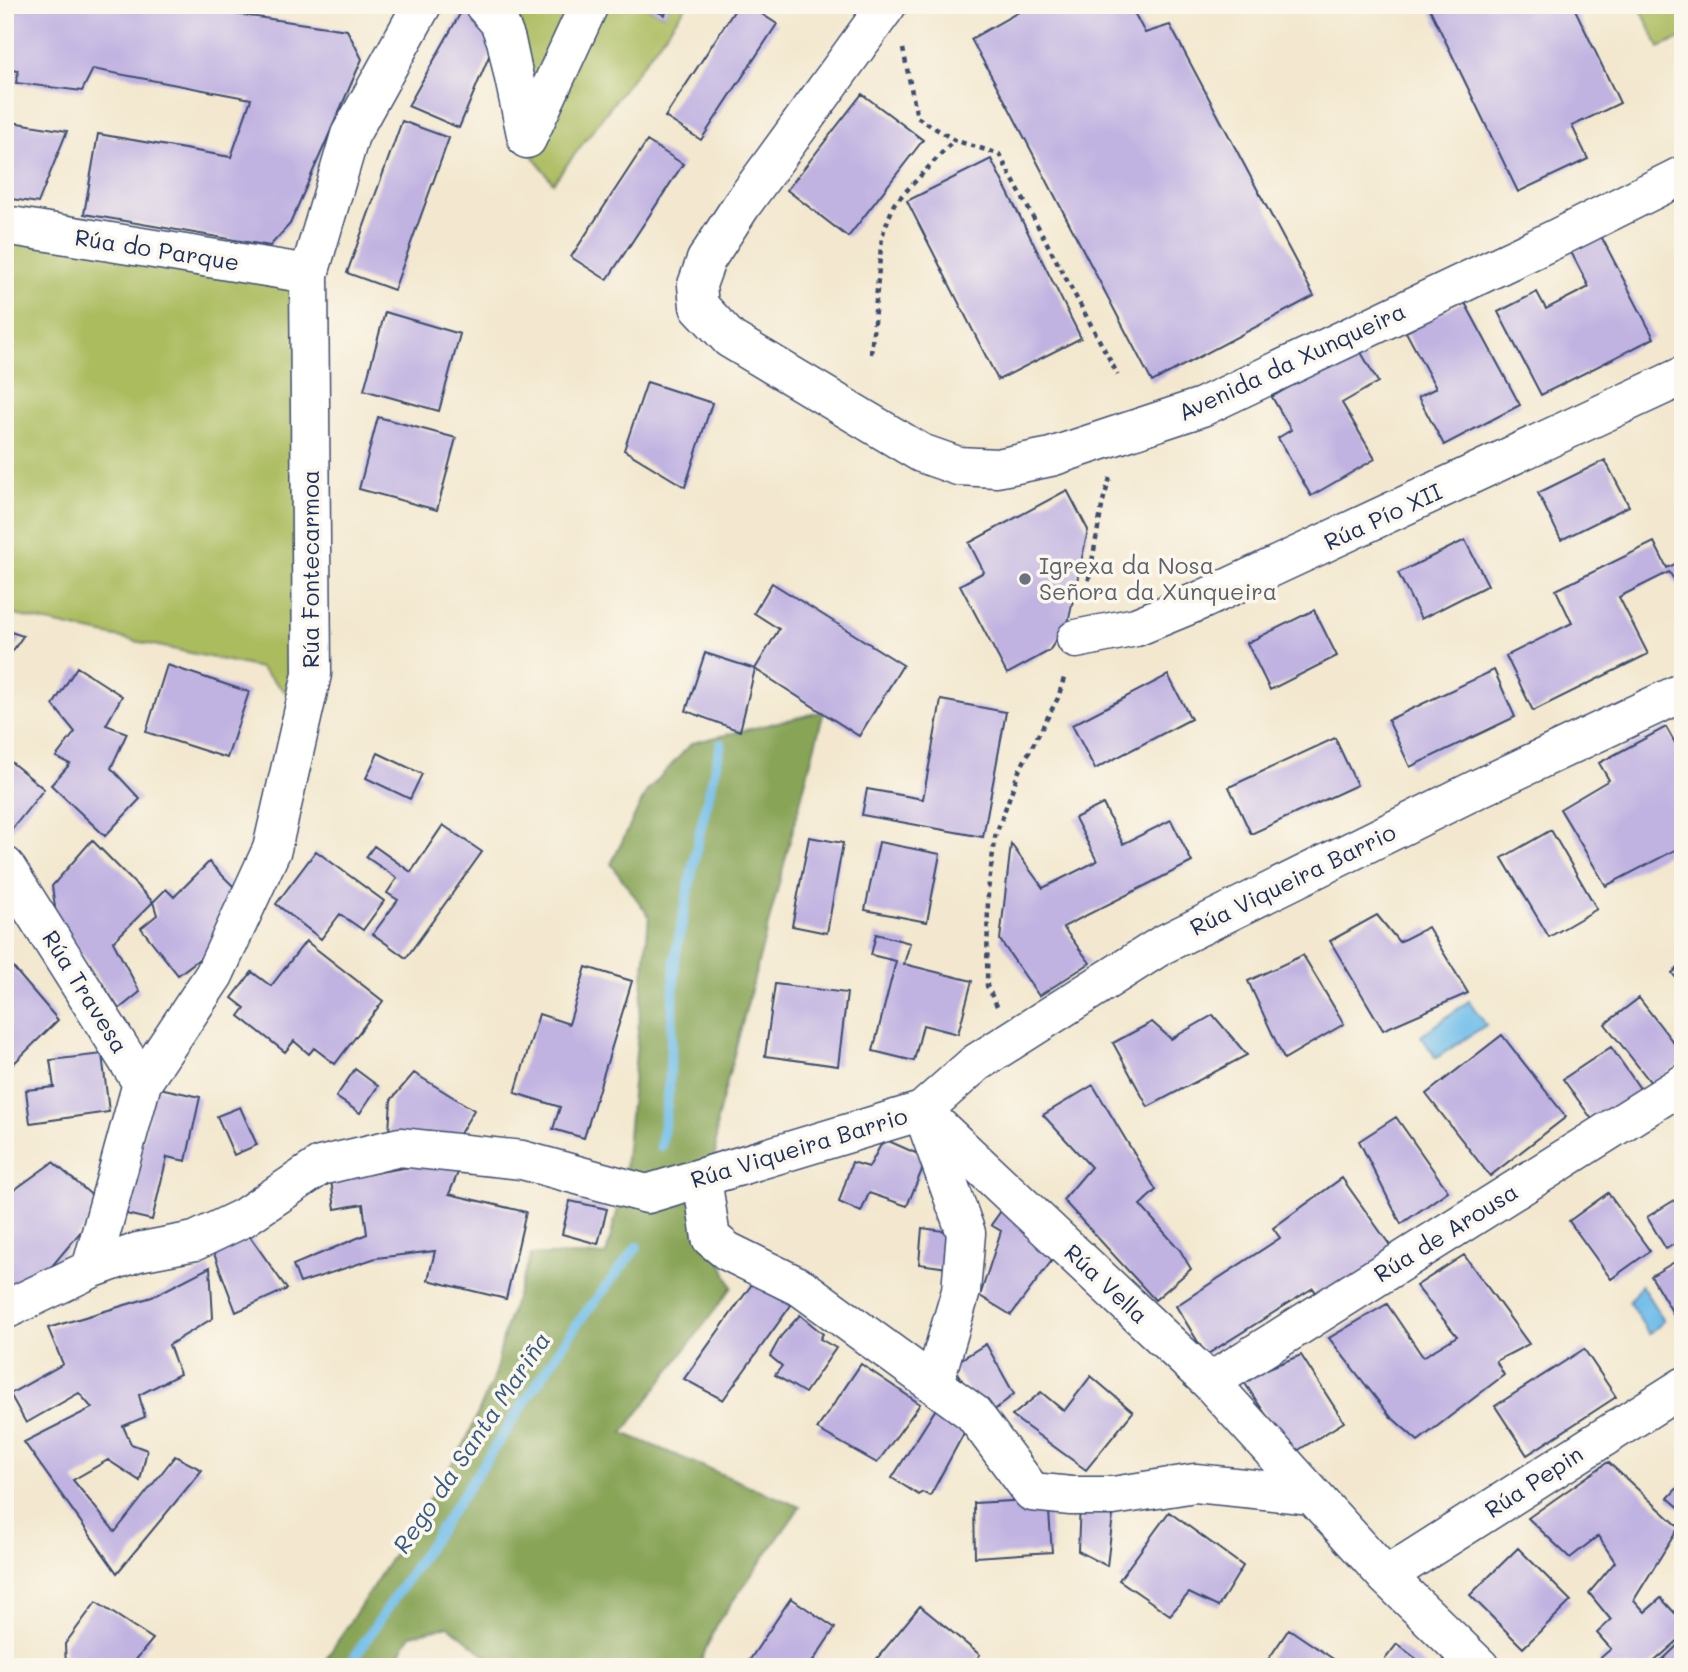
<svg xmlns="http://www.w3.org/2000/svg" width="1688" height="1672" viewBox="0 0 1688 1672" font-family="Mali,sans-serif">
<rect width="100%" height="100%" fill="#fbf7ec"/>
<filter id="ink" filterUnits="userSpaceOnUse"><feTurbulence type="fractalNoise" baseFrequency=".0143" numOctaves="2"/><feDisplacementMap in="SourceGraphic" scale="14" xChannelSelector="R" yChannelSelector="G"/><feConvolveMatrix kernelMatrix="1 2 1 2 8 2 1 2 1" color-interpolation-filters="sRGB"/></filter>
<filter id="wash" filterUnits="userSpaceOnUse"><feTurbulence type="fractalNoise" baseFrequency=".00686" numOctaves="4" result="noise"/><feDisplacementMap in="SourceGraphic" scale="28" xChannelSelector="R" yChannelSelector="G"/><feGaussianBlur stdDeviation="1.57" result="paint"/><feColorMatrix in="noise" values="0 0 0 0 0 0 0 0 0 0 0 0 0 0 0 0 0 1.4 0 .05"/><feComposite in="paint" operator="in"/></filter>
<g filter="url(#wash)">
<rect width="100%" height="100%" fill="#f3e8cf"/>
<path fill="#abbc5f" stroke="#63765e" stroke-width="2" d="M494 5H580L527 119Z
M599 5H641L664 15 669 5H687L553 183 530 152Z
M1639 5H1683V37L1659 48Z
M5 225 309 274 304 709 260 668 5 613Z"/>
<path fill="#88a456" stroke="#526a5a" stroke-width="2" d="M824 711 717 1120 711 1238 732 1287 623 1433 800 1507 718 1622 698 1667H500L449 1626 411 1635 391 1667H321L465 1443 495 1374 505 1329 531 1255H606L623 1189 649 916 611 864 647 791 692 743Z"/>
<path fill="#70bdea" stroke="#4676a4" stroke-width="2" d="M1469 1001 1486 1025 1436 1058 1421 1036Z
M1641 1285 1664 1321 1649 1334 1629 1302Z"/>
<g fill="none" stroke-linecap="round" stroke-linejoin="round">
<path stroke="#70bdea" stroke-width="10" d="M661 1146 669 1089 675 958 700 831 721 744
M348 1667 577 1324 637 1247"/>
</g>
<g id="blocks">
<path fill="#c0b2e1" d="M5 5H172L347 30 362 59 290 224 270 246 84 214 98 134 231 157 251 99 93 69 82 91 16 83 18 71 5 69Z
M465 5H478L500 30 459 128 408 106Z
M641 5H669L665 15Z
M738 5H748L777 24 701 140 665 117Z
M1031 5H1130L1145 33 1170 25 1314 296 1152 382 1009 108 971 39Z
M1428 5H1573L1620 103 1572 126 1588 159 1518 192Z
M862 94 923 140 848 237 787 190Z
M5 121 67 131 38 203 5 198Z
M402 121 449 138 394 290 347 273Z
M647 141 683 164 607 280 571 257Z
M991 159 1081 338 998 380 907 201Z
M1601 236 1654 338 1541 395 1498 312 1537 292 1546 309 1589 287 1571 252Z
M1464 301 1520 405 1444 445 1418 397 1436 388 1406 332Z
M385 312 460 334 439 411 364 390Z
M1358 347 1378 382 1342 403 1375 459 1311 496 1278 438 1291 430 1272 397Z
M647 382 712 403 685 487 624 450Z
M378 417 456 438 437 510 359 489Z
M1605 460 1629 506 1561 540 1538 493Z
M1067 490 1088 530 1068 623 1049 651 1007 674 960 585 984 572 969 543Z
M1465 540 1488 585 1421 619 1398 573Z
M1654 542 1667 568 1683 560V592L1669 572 1619 597 1648 654 1533 711 1506 656 1572 623 1556 590Z
M772 583 903 665 859 736 755 669 779 629 754 613Z
M1314 610 1337 656 1270 690 1247 643Z
M5 630 23 636 5 662Z
M705 653 755 669 740 731 686 711Z
M167 665 249 692 227 758 146 732Z
M77 667 122 696 106 725 127 733 111 768 140 799 105 836 51 785 70 764 56 757 75 732 53 705Z
M1494 670 1515 717 1410 767 1388 720Z
M1168 675 1191 719 1095 769 1072 725Z
M941 700 1006 712 983 837 862 815 867 789 923 799Z
M1666 727 1678 748 1683 745V846L1606 886 1560 809 1609 780 1599 763Z
M1335 738 1357 785 1251 834 1229 787Z
M378 753 422 774 410 799 366 778Z
M5 757 44 789 5 838Z
M1103 804 1123 844 1171 820 1192 862 1063 927 1090 963 1039 996 1000 940 1011 844 1043 888 1097 861 1075 818Z
M443 825 482 852 406 958 373 934 398 900 387 893 397 878 366 857 374 846 411 872Z
M1551 830 1597 909 1549 937 1502 858Z
M809 837 843 843 827 933 792 926Z
M92 840 153 902 113 942 140 992 119 1009 56 914 52 886Z
M879 842 940 854 927 922 865 910Z
M316 851 384 901 363 930 340 914 321 939 276 904Z
M209 862 235 888 207 953 178 975 141 928 157 915 153 902 166 889 174 897Z
M1377 915 1399 942 1428 927 1468 993 1383 1030 1330 941Z
M876 934 910 943 904 964 972 981 958 1034 923 1025 914 1061 873 1051 896 961 871 955Z
M306 941 383 1001 335 1064 314 1048 309 1054 294 1041 285 1052 239 1016 245 1008 232 998 252 972 271 986Z
M1303 955 1344 1024 1284 1059 1248 981Z
M5 958 58 1020 5 1072Z
M1683 964V987L1672 973Z
M586 967 632 981 584 1138 553 1129 560 1107 515 1093 539 1014 569 1024Z
M775 984 847 993 838 1066 765 1056Z
M1639 998 1683 1055V1061L1652 1084 1605 1024Z
M1213 1015 1247 1055 1148 1107 1113 1043 1152 1022 1171 1039Z
M1502 1035 1566 1117 1490 1176 1426 1094Z
M1611 1047 1641 1090 1594 1122 1563 1079Z
M102 1054 109 1112 30 1123 26 1090 54 1087 50 1060Z
M355 1069 378 1086 360 1113 336 1097Z
M414 1073 474 1110 458 1137 389 1132 391 1100Z
M1093 1085 1156 1190 1140 1205 1180 1250 1191 1269 1155 1300 1063 1200 1091 1167 1043 1115Z
M155 1087 200 1097 186 1161 167 1157 152 1220 126 1214Z
M240 1107 257 1145 234 1155 217 1116Z
M1396 1117 1448 1191 1401 1224 1359 1141Z
M884 1139 927 1158 907 1206 869 1193 861 1212 839 1202 852 1162 869 1167Z
M53 1162 95 1198 88 1223 37 1284 5 1300V1194L7 1195Z
M422 1165 460 1168 449 1194 526 1212 506 1299 428 1280 435 1251 376 1258 300 1283 293 1265 367 1234 363 1204 335 1209 331 1180Z
M1342 1178 1394 1251 1321 1300 1313 1288 1206 1355 1176 1306 1280 1238 1273 1228Z
M1608 1193 1650 1251 1611 1279 1569 1221Z
M1683 1195V1239L1666 1249 1647 1217Z
M570 1201 607 1209 598 1244 562 1234Z
M1006 1204 1062 1247 1011 1315 980 1296 1001 1231 991 1225Z
M922 1228 951 1232 948 1268 919 1264Z
M246 1231 287 1289 236 1312 210 1243Z
M1464 1255 1529 1344 1496 1361 1504 1375 1418 1441 1390 1416 1329 1338 1387 1304 1423 1357 1457 1336 1416 1286Z
M1683 1257V1330L1651 1276Z
M210 1267 213 1318 169 1345 180 1374 139 1395 145 1417 123 1426 131 1444 147 1450 140 1481 108 1460 73 1480 115 1532 175 1456 202 1470 117 1573 24 1442 92 1408 79 1393 26 1423 10 1394 63 1364 48 1328 152 1297Z
M760 1273 799 1294 723 1400 684 1379Z
M800 1315 823 1334 820 1339 836 1348 805 1393 775 1375 782 1366 770 1356 781 1336Z
M986 1344 1014 1394 986 1417 952 1365Z
M1584 1349 1616 1397 1527 1455 1495 1406Z
M1301 1355 1344 1422 1292 1454 1242 1379Z
M861 1364 920 1404 877 1463 817 1429Z
M1091 1376 1133 1412 1086 1470 1012 1416 1041 1392 1064 1411Z
M941 1401 971 1420 930 1496 922 1492 919 1495 892 1478Z
M1608 1462 1679 1527 1634 1600 1645 1612 1661 1598 1683 1622V1636L1648 1667H1605L1598 1660 1611 1649 1597 1633 1611 1620 1589 1593 1615 1562 1598 1536 1570 1558 1528 1518Z
M1683 1482V1511L1668 1498Z
M1048 1499 1052 1552 975 1557 974 1503Z
M1080 1503 1114 1507 1107 1566 1078 1551Z
M1169 1512 1243 1566 1218 1607 1189 1593 1170 1615 1119 1580Z
M1518 1548 1571 1601 1523 1648 1470 1595Z
M791 1598 835 1628 809 1667H745Z
M96 1602 153 1639 130 1667H66L65 1644Z
M920 1606 980 1655 970 1667H870Z
M1289 1629 1345 1667H1263Z
M1397 1644 1427 1667H1379Z
M1679 1644 1683 1648V1667H1655Z"/>
</g>
</g>
<g filter="url(#ink)">
<use href="#blocks" fill-opacity="0" stroke="#3b4b6f" stroke-width="2"/>
<g fill="none" stroke-linecap="round" stroke-linejoin="round">
<defs>
<path id="minor" d="M484 5 499 22 506 40 527 139 589 5
M887 5 741 206 706 260 697 285 699 306 730 339 921 453 958 466 997 468 1051 457 1202 407 1553 240 1683 175
M5 225 309 274
M1076 639 1136 627 1204 599 1683 376
M5 866 142 1083
M922 1111 1210 1382 1386 1576 1480 1667
M924 1116 966 1233 961 1291 934 1383
M702 1178 711 1238 727 1251 802 1288 973 1413 1032 1492 1071 1496H1113L1195 1483 1312 1495
M91 1269 138 1252 195 1241 243 1218 320 1166 400 1147 522 1160 647 1194 922 1111 976 1063 1162 945 1477 789 1683 692
M5 1310 91 1269 142 1083 214 975 272 849 312 674 309 274 350 135 422 5
M1210 1382 1683 1084
M1386 1576 1683 1387"/>
</defs>
<use href="#minor" stroke="#3b4b6f" stroke-width="41"/>
<path stroke="#3b4b6f" stroke-width="4.5" stroke-dasharray="5 5" stroke-linecap="butt" d="M903 49 917 117 954 140 999 154 1118 375
M871 354 882 236 894 204 954 140
M1085 600 1103 501 1110 478
M997 1006 987 986 988 891 995 837 1019 771 1058 698 1065 675"/>
<use href="#minor" stroke="#fff" stroke-width="38"/>
</g>
</g>
<circle fill="#6b7280" stroke="#fbf7ec" stroke-width="2.5" cx="1025" cy="579" r="7"/>
<g text-anchor="middle" stroke-width="7" stroke-linejoin="round" paint-order="stroke">
<g font-size="23" fill="#1b2f5e" stroke="#fbf7ec">
<text transform="translate(157 250) rotate(9)" y="8">Rúa do Parque</text>
<text transform="translate(1292 362) rotate(-25)" y="8">Avenida da Xunqueira</text>
<text transform="translate(1383 517) rotate(-25)" y="8">Rúa Pío XII</text>
<text transform="translate(311 569) rotate(-90)" y="8">Rúa Fontecarmoa</text>
<text transform="translate(1293 880) rotate(-26)" y="8">Rúa Viqueira Barrio</text>
<text transform="translate(85 992) rotate(58)" y="8">Rúa Travesa</text>
<text transform="translate(799 1148) rotate(-17)" y="8">Rúa Viqueira Barrio</text>
<text transform="translate(1446 1233) rotate(-32)" y="8">Rúa de Arousa</text>
<text transform="translate(1106 1284) rotate(43)" y="8">Rúa Vella</text>
<text transform="translate(1534 1482) rotate(-33)" y="8">Rúa Pepin</text>
</g>
<g font-size="23" fill="#5b616d" stroke="#fbf7ec" text-anchor="start">
<text x="1039" y="574">Igrexa da Nosa<tspan x="1039" dy="26">Señora da Xunqueira</tspan></text>
</g>
<g font-size="24" font-style="italic" fill="#355a88" stroke="#fbf7ec">
<text transform="translate(472 1443) rotate(-56)" y="8">Rego da Santa Mariña</text>
</g>
</g>
<rect width="1688" height="1672" fill="none" stroke="#fbf7ec" stroke-width="28"/>
</svg>
